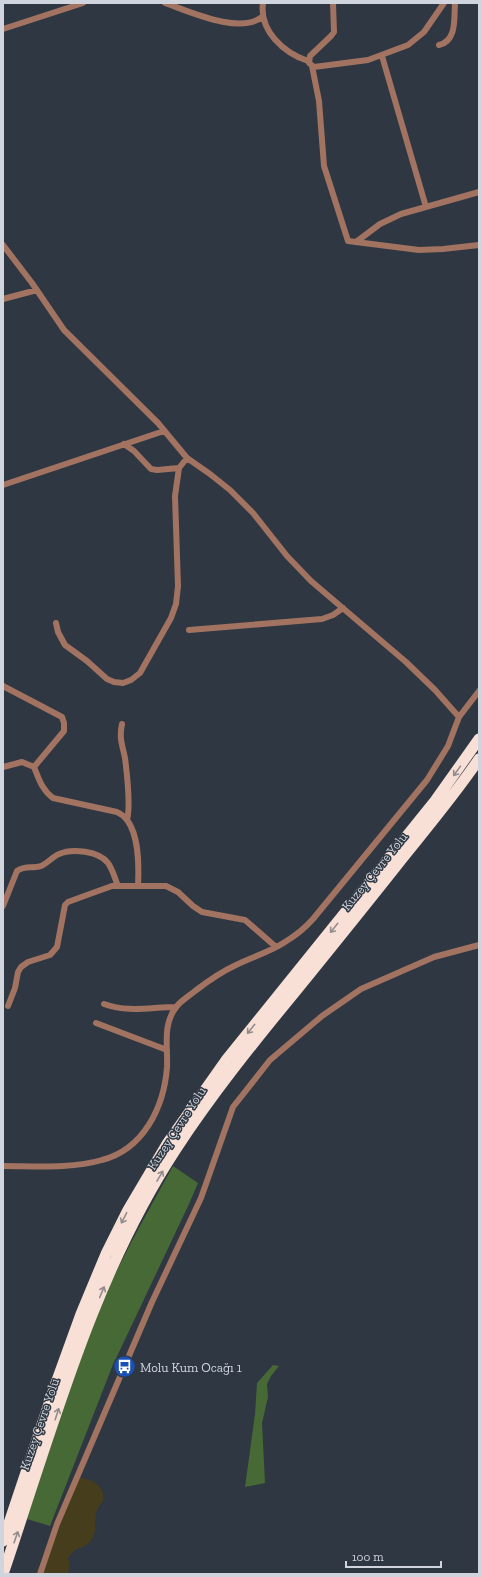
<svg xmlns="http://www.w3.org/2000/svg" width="482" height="1577" viewBox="0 0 482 1577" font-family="'Zilla Slab',serif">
<rect width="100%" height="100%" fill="#2e3742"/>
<path fill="#476935" d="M173 1166 198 1183 189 1204 112 1367 50 1526 27 1519C52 1441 76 1362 109 1287 128 1246 151 1206 173 1166Z
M273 1365 279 1366 271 1376 267 1384 268 1397 262 1423 265 1483 245 1487 255 1414 257 1383Z"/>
<path fill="#463d1d" d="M78 1478C88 1478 98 1482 102 1491 104 1495 102 1497 104 1500 102 1503 99 1505 98 1508 93 1517 98 1530 92 1539 86 1550 74 1545 68 1559L70 1565 68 1574H43L58 1528Z"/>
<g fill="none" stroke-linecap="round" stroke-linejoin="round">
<path stroke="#a27361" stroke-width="6" d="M165 3C188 11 242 36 263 16
M263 3C259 31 284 53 308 61
M333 3 334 32 331 36 310 56 309 63 314 67 368 60 408 45 424 32 444 3
M3 29 83 3
M439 45C457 41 454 18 455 3
M382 56 426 207
M312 66 319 101 324 166 348 241 419 250 443 249 479 245
M356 242 380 224 401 214 479 192
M3 245 32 283 64 330 158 423 187 458 210 474 230 490 253 513 287 556 311 581 406 662 435 690 459 717
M3 299 37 290
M124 444 134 451 151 469 157 470 179 468
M3 485 164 431
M56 623 58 632 65 645 87 661 107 679 114 682 123 683 131 680 140 673 171 618 176 604 178 586 175 496 179 468 187 458
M189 630 322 619 333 615 343 608
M3 686 62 717 64 723V731L34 767C39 779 42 790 53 798L117 812C140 822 139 865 138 886
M122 724C119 738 122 744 125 758 127 774 131 805 127 820
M3 767 22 762 34 767
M3 906 17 871C25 865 33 869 41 866 48 863 52 857 59 854 72 848 99 851 108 863 113 870 115 879 118 886
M104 1004C129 1013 151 1007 176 1007
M8 1006 15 988 18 972 21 967 28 962 50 955 57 947 65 905 68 902 87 895 112 886H166L178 892 193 906 202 912 245 920 276 947
M96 1023 167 1050
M3 1166C34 1166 72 1169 102 1160 144 1149 164 1107 167 1067 168 1046 162 1024 177 1006 182 1000 189 996 195 991 208 981 221 972 236 965 252 957 270 952 285 942 295 936 305 928 313 919L427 780 448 746 459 717 479 691
M40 1574 57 1524 152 1302 201 1198 233 1107 270 1060 322 1016 361 989 434 957 479 945"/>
<path stroke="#f8e0d7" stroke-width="11" d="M3 1541 56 1383 81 1314 106 1254 128 1210 167 1144 227 1059 435 801 479 739
M3 1574C52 1430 92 1277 176 1149 212 1094 253 1043 295 992 329 950 363 908 397 865 425 830 454 796 479 759"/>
</g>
<defs><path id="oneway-shaft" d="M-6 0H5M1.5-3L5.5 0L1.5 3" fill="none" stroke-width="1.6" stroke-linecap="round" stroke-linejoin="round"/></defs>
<g stroke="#938c8c">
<use href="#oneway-shaft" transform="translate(457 771) rotate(126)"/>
<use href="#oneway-shaft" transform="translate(334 928) rotate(129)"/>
<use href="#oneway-shaft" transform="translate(251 1029) rotate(129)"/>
<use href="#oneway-shaft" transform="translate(160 1176) rotate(-60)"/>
<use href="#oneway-shaft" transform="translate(124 1218) rotate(117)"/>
<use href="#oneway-shaft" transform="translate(102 1292) rotate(-67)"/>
<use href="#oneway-shaft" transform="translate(57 1414) rotate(-72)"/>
<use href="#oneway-shaft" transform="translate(16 1537) rotate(-71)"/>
</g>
<defs>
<symbol id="bus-disc" viewBox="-11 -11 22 22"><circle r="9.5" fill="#1a4fb4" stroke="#2e3742"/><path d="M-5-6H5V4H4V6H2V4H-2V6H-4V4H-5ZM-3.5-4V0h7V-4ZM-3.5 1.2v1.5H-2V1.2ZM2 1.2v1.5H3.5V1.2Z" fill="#fff"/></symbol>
</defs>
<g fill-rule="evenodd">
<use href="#bus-disc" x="112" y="1354" width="25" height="25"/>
</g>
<g text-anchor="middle" stroke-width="3" stroke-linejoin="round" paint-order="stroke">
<g font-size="13" fill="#d0d5dd" stroke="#2e3742">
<text transform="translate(374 871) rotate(-51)" y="5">Kuzey Çevre Yolu</text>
<text transform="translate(176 1128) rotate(-57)" y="5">Kuzey Çevre Yolu</text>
<text transform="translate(39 1424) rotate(-71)" y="5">Kuzey Çevre Yolu</text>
</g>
<g font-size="13" fill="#d0d5dd" stroke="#2e3742" text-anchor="start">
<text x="140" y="1372">Molu Kum Ocağı 1</text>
</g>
</g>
<rect width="482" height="1577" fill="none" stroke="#d0d5dd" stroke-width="8"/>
<path d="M346 1561v6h95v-6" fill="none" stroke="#d0d5dd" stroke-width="2"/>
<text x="352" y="1561" font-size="12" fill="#d0d5dd" stroke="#2e3742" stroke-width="3" paint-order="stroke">100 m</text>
</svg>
